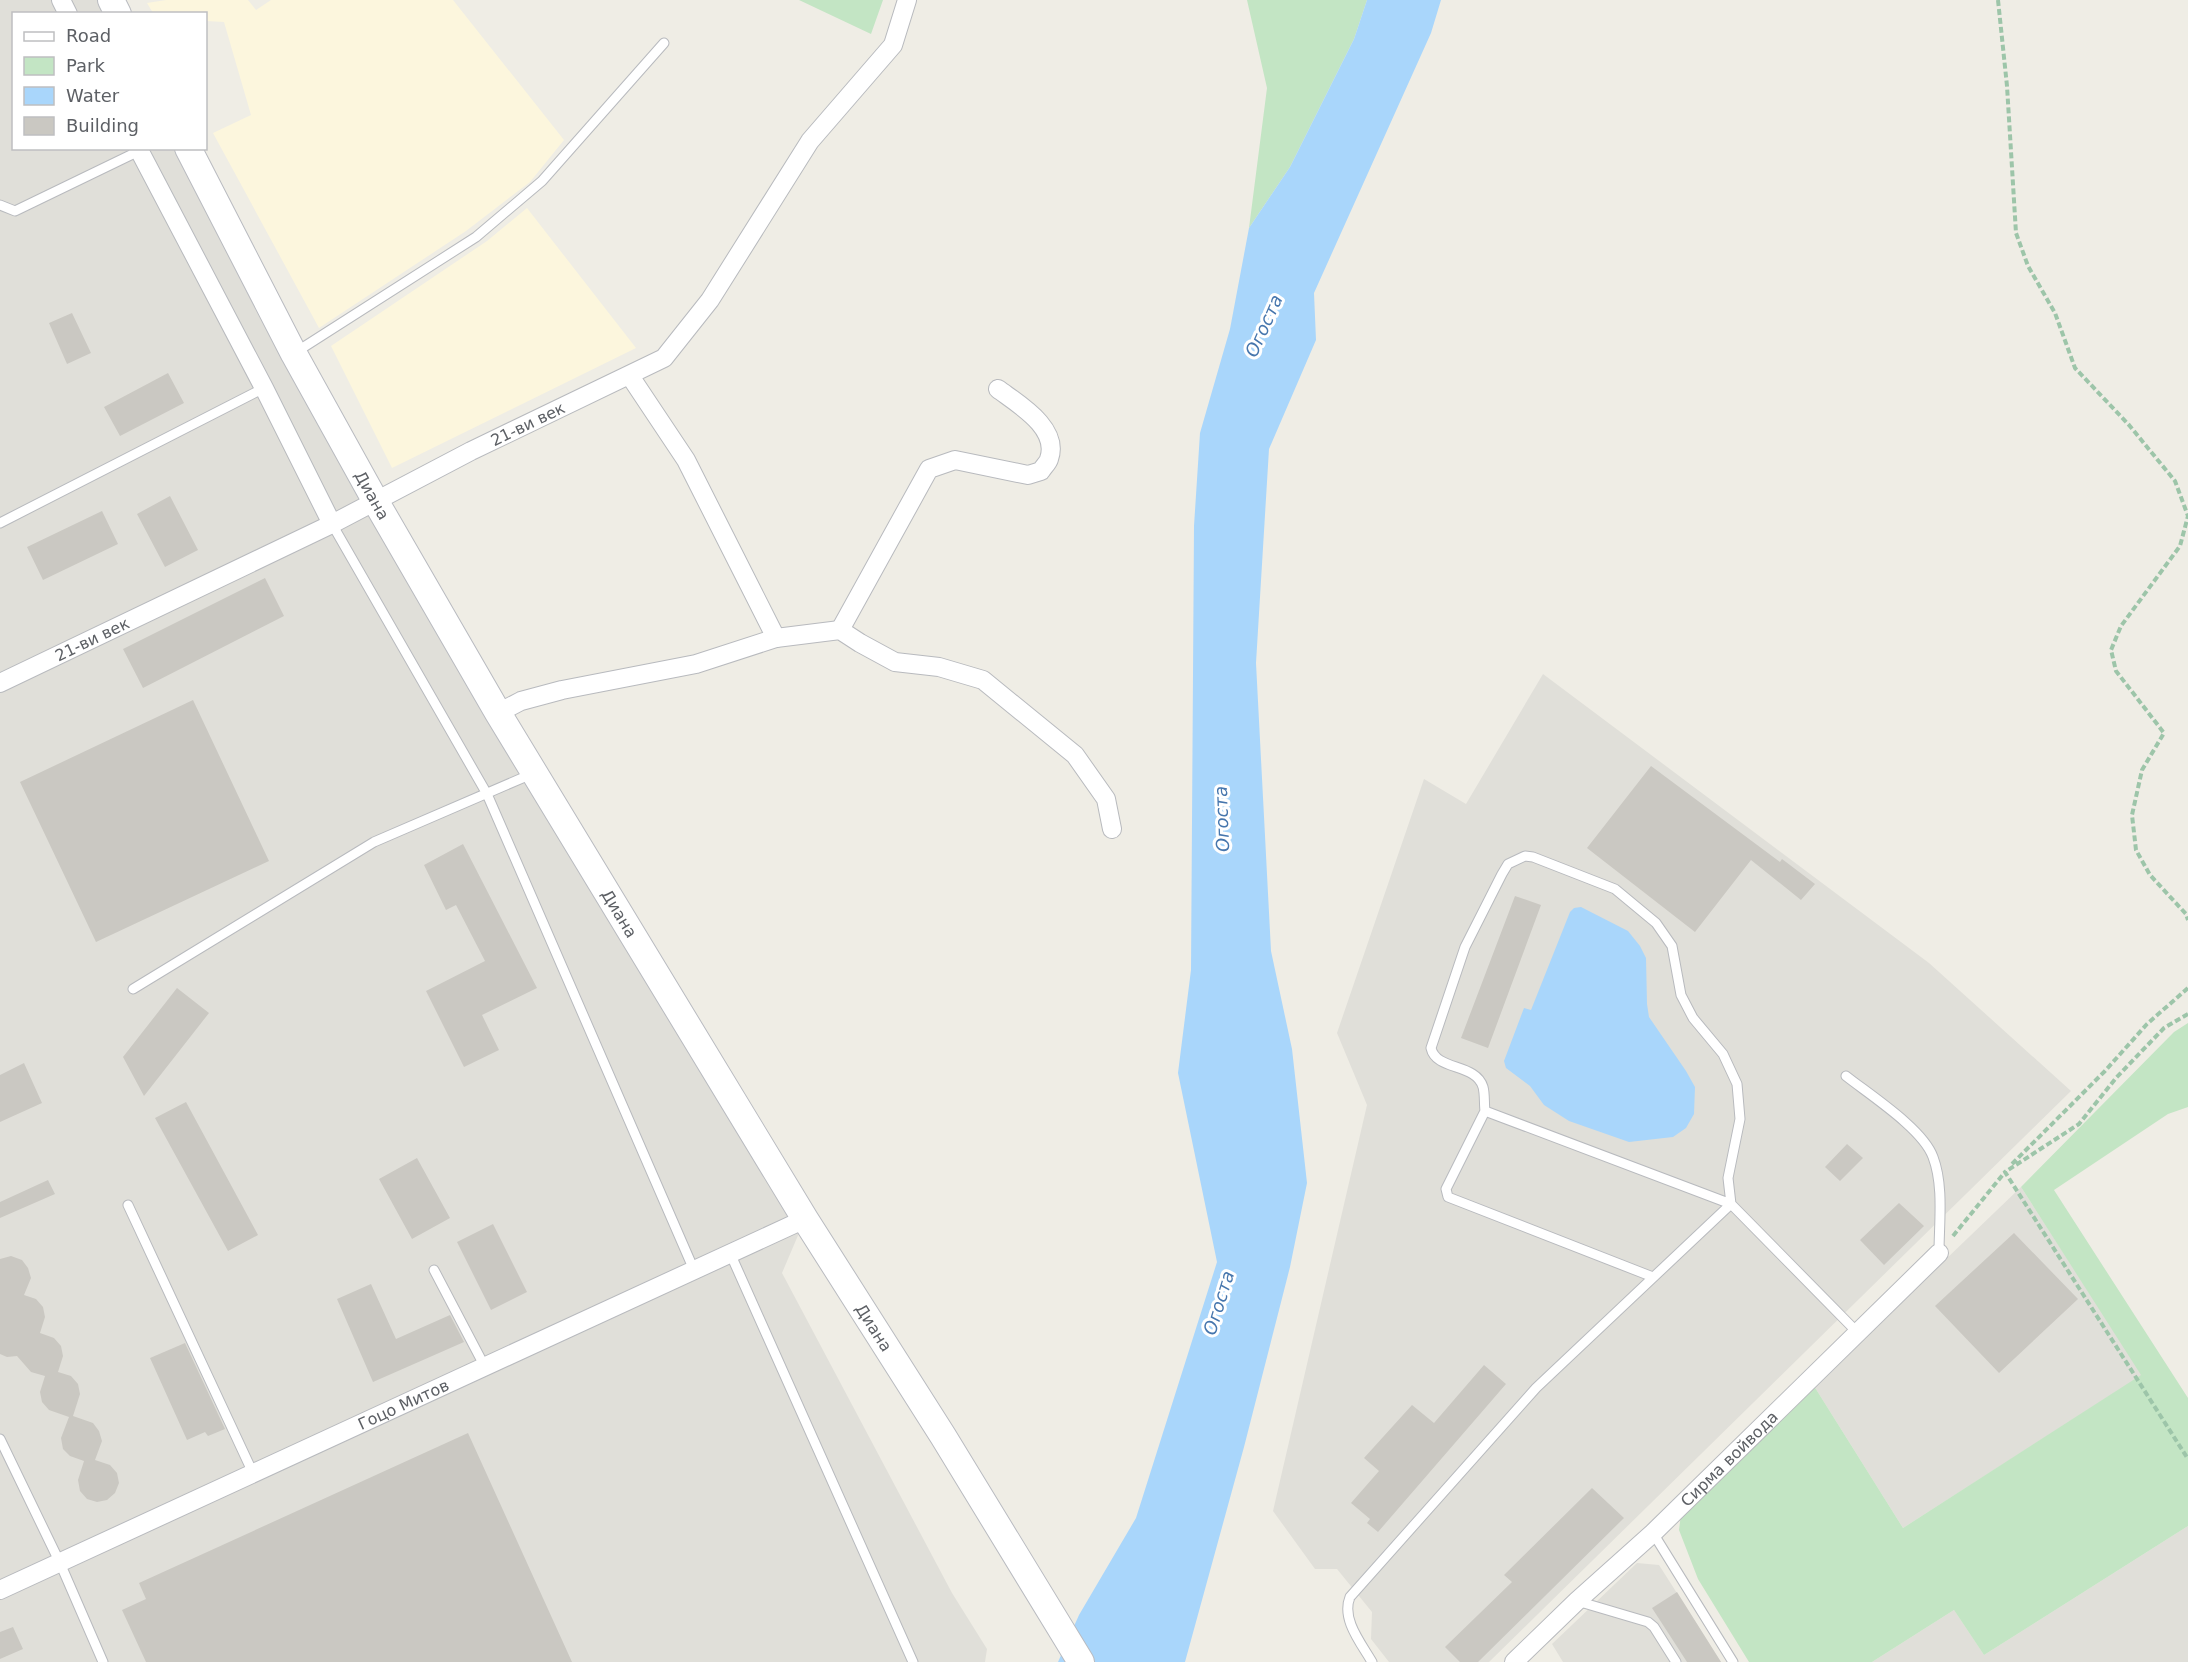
<svg xmlns="http://www.w3.org/2000/svg" width="2188" height="1662" viewBox="0 0 2188 1662" font-family="'DejaVu Sans',sans-serif">
<rect width="100%" height="100%" fill="#efede5"/>
<path fill="#fcf6dd" d="M166 0H248L256 10 271 0H453L564 140 530 182 466 231 319 328 213 133 251 115 224 22 206 21V14L153 13 147 3Z
M527 208 636 348 392 468 331 346 487 241Z"/>
<path fill="#e0dfd9" d="M0 0H111L118 13 14 14V148L188 149 294 354 805 1219 782 1273 952 1593 987 1649 985 1662H0Z
M1543 674 1929 963 2071 1091 1489 1662H1389L1371 1639 1372 1612 1337 1569H1315L1273 1511 1367 1105 1337 1033 1424 779 1466 804Z
M2021 1187 2142 1375 1903 1528 1814 1386Z
M2188 1526V1662H1872L1954 1610 1984 1655Z
M1637 1563 1659 1565 1721 1662H1563L1552 1644Z"/>
<path fill="#c3e5c4" d="M799 0H883L871 34Z
M1247 0H1367L1354 39 1290 167 1249 228 1267 88Z
M2188 1023V1107L2168 1114 2054 1190 2188 1398V1526L1984 1655 1954 1610 1872 1662H1749L1698 1579 1679 1530 1681 1514 1814 1386 1903 1528 2141 1375 2021 1187 2174 1032Z"/>
<path fill="#a9d6fb" d="M1367 0H1441L1431 33 1314 293 1316 340 1269 449 1256 663 1271 951 1292 1049 1307 1183 1290 1267 1244 1447 1185 1662H1058L1079 1615 1136 1518 1217 1262 1178 1073 1191 970 1194 526 1200 433 1230 329 1249 228 1290 167 1354 39Z
M1581 907 1628 931 1640 946 1646 958 1647 1004 1649 1017 1686 1071 1695 1087 1694 1114 1686 1128 1673 1137 1629 1142 1569 1121 1544 1105 1530 1086 1506 1068 1504 1061 1524 1008 1531 1010 1570 912 1574 908Z"/>
<path fill="#cac8c2" d="M72 313 91 353 67 364 49 323Z
M168 373 184 403 120 436 104 407Z
M170 496 198 550 165 567 137 514Z
M102 511 118 544 43 580 27 547Z
M265 578 284 616 143 688 123 649Z
M193 700 269 861 96 942 20 782Z
M1651 766 1780 862 1782 859 1815 884 1801 900 1751 860 1695 932 1587 848Z
M463 844 537 988 482 1015 499 1050 464 1067 426 991 485 961 456 905 446 910 424 865Z
M1515 896 1541 905 1488 1048 1461 1038Z
M177 988 209 1013 144 1096 123 1057Z
M24 1063 42 1103 0 1122V1075Z
M186 1102 258 1235 228 1251 155 1118Z
M1847 1144 1863 1158 1840 1181 1825 1167Z
M417 1158 450 1218 412 1239 379 1179Z
M48 1180 55 1194 0 1218V1202Z
M1899 1203 1924 1226 1884 1265 1860 1240Z
M493 1224 527 1292 491 1310 457 1242Z
M2014 1233 2078 1299 1999 1373 1935 1306Z
M11 1256 22 1260 28 1268 31 1278 24 1295 36 1299 43 1307 45 1317 40 1333 54 1338 61 1346 63 1356 58 1372 71 1376 78 1384 80 1394 73 1416 93 1423 99 1431 102 1441 95 1460 110 1465 117 1473 119 1483 115 1493 107 1500 97 1502 87 1499 80 1491 78 1480 84 1461 70 1456 63 1449 61 1438 69 1417 49 1410 42 1402 40 1392 45 1376 31 1372 17 1356 7 1357 0 1354V1259Z
M371 1284 396 1339 450 1315 464 1342 373 1382 337 1299Z
M185 1343 225 1429 208 1436 205 1432 187 1440 150 1358Z
M1484 1365 1506 1384 1378 1532 1367 1523 1370 1519 1351 1503 1379 1471 1364 1458 1412 1405 1434 1423Z
M468 1433 572 1662H146L122 1610 146 1599 139 1583Z
M1592 1488 1624 1518 1478 1662H1460L1445 1647 1512 1582 1504 1575Z
M1677 1592 1721 1662H1687L1652 1608Z
M13 1627 23 1649 0 1659V1632Z"/>
<g fill="none" stroke-linecap="round" stroke-linejoin="round">
<defs>
<path id="lane" d="M0 205 15 211 139 151
M296 352 476 237 542 181 664 43
M0 523 264 388
M332 524 487 794 694 1270
M1525 856 1533 857 1615 889 1656 923 1672 946 1681 995 1693 1018 1723 1054 1737 1084 1740 1119 1728 1178 1731 1204 1485 1111C1484 1104 1485 1094 1483 1087 1476 1063 1436 1071 1431 1048L1465 947 1502 874 1508 864Z
M133 989 374 842 534 773
M1846 1076C1870 1095 1923 1129 1933 1157 1944 1186 1939 1223 1939 1253
M1485 1111 1446 1189 1448 1197 1653 1277
M128 1205 253 1473
M730 1253 913 1662
M434 1270 485 1367
M0 1439 60 1563 103 1662
M1653 1533 1733 1662
M1577 1601 1648 1622 1654 1627 1676 1662
M1372 1662C1361 1643 1341 1619 1350 1597L1536 1388 1731 1204 1857 1332"/>
<g id="street">
<path d="M61 0 68 14"/>
<path d="M138 148 264 388 332 524"/>
<path d="M630 376 686 460 776 638"/>
<path d="M840 630 929 469 955 460 1028 475 1041 471C1043 467 1048 463 1049 459 1060 428 1018 404 998 389"/>
<path id="s1" d="M0 683 332 524 471 451 664 358 710 300 810 141 893 45 907 0"/>
<path d="M498 713 521 701 562 690 696 664 776 638 840 630 860 643 895 662 939 667 983 680 1075 755 1106 799 1112 829"/>
<path id="s2" d="M0 1590 805 1219"/>
<path id="s3" d="M1514 1662 1577 1601 1653 1533 1939 1253"/>
</g>
<g id="secondary">
<path d="M111 0 118 14"/>
<path id="s4" d="M188 148 294 354 376 502 498 713 805 1219 943 1436 1081 1662"/>
</g>
</defs>
<use href="#lane" stroke="#b8babe" stroke-width="11"/>
<use href="#street" stroke="#b8babe" stroke-width="20"/>
<use href="#secondary" stroke="#b9bbc0" stroke-width="28"/>
<path stroke="#9dc5a9" stroke-width="4" stroke-dasharray="6 3" stroke-linecap="butt" d="M1998 0 2007 86 2016 233 2028 266 2055 313 2075 368 2129 425 2175 481 2188 516 2180 546 2121 626 2111 650 2116 671 2164 733 2142 770 2132 815 2136 850 2150 875 2186 914 2188 920
M2188 1014 2164 1028 2116 1078 2079 1124 2005 1172 2188 1459
M2012 1164 2105 1071 2147 1024 2188 988
M1953 1236 2005 1172"/>
<use href="#lane" stroke="#fff" stroke-width="9"/>
<use href="#street" stroke="#fff" stroke-width="18"/>
<use href="#secondary" stroke="#fff" stroke-width="26"/>
</g>
<g text-anchor="middle" stroke-width="6" stroke-linejoin="round" paint-order="stroke">
<g font-size="16" fill="#5d6065" stroke="#fff">
<text dy="6" stroke="none"><textPath href="#s1" startOffset="588">21-ви век</textPath></text>
<text dy="6" stroke="none"><textPath href="#s4" startOffset="393">Диана</textPath></text>
<text dy="6" stroke="none"><textPath href="#s1" startOffset="102">21-ви век</textPath></text>
<text dy="6" stroke="none"><textPath href="#s4" startOffset="879">Диана</textPath></text>
<text dy="6" stroke="none"><textPath href="#s4" startOffset="1365">Диана</textPath></text>
<text dy="6" stroke="none"><textPath href="#s2" startOffset="444">Гоцо Митов</textPath></text>
<text dy="6" stroke="none"><textPath href="#s3" startOffset="296">Сирма войвода</textPath></text>
</g>
<g font-size="18" font-style="italic" fill="#4676ad" stroke="#fff">
<text transform="translate(1264 326) rotate(-66)" y="6">Огоста</text>
<text transform="translate(1222 819) rotate(-92)" y="6">Огоста</text>
<text transform="translate(1219 1303) rotate(-73)" y="6">Огоста</text>
</g>
</g>
<rect x="12" y="12" width="195" height="138" fill="#ffffff" stroke="#bebfc1" stroke-width="1.5"/>
<rect x="24" y="32" width="30" height="9" fill="#ffffff" stroke="#bebfc1" stroke-width="1.5"/>
<text x="66" y="42" font-size="18" fill="#5d6065">Road</text>
<rect x="24" y="57" width="30" height="18" fill="#c3e5c4" stroke="#bebfc1" stroke-width="1.5"/>
<text x="66" y="72" font-size="18" fill="#5d6065">Park</text>
<rect x="24" y="87" width="30" height="18" fill="#a9d6fb" stroke="#bebfc1" stroke-width="1.5"/>
<text x="66" y="102" font-size="18" fill="#5d6065">Water</text>
<rect x="24" y="117" width="30" height="18" fill="#cac8c2" stroke="#bebfc1" stroke-width="1.5"/>
<text x="66" y="132" font-size="18" fill="#5d6065">Building</text>
</svg>
